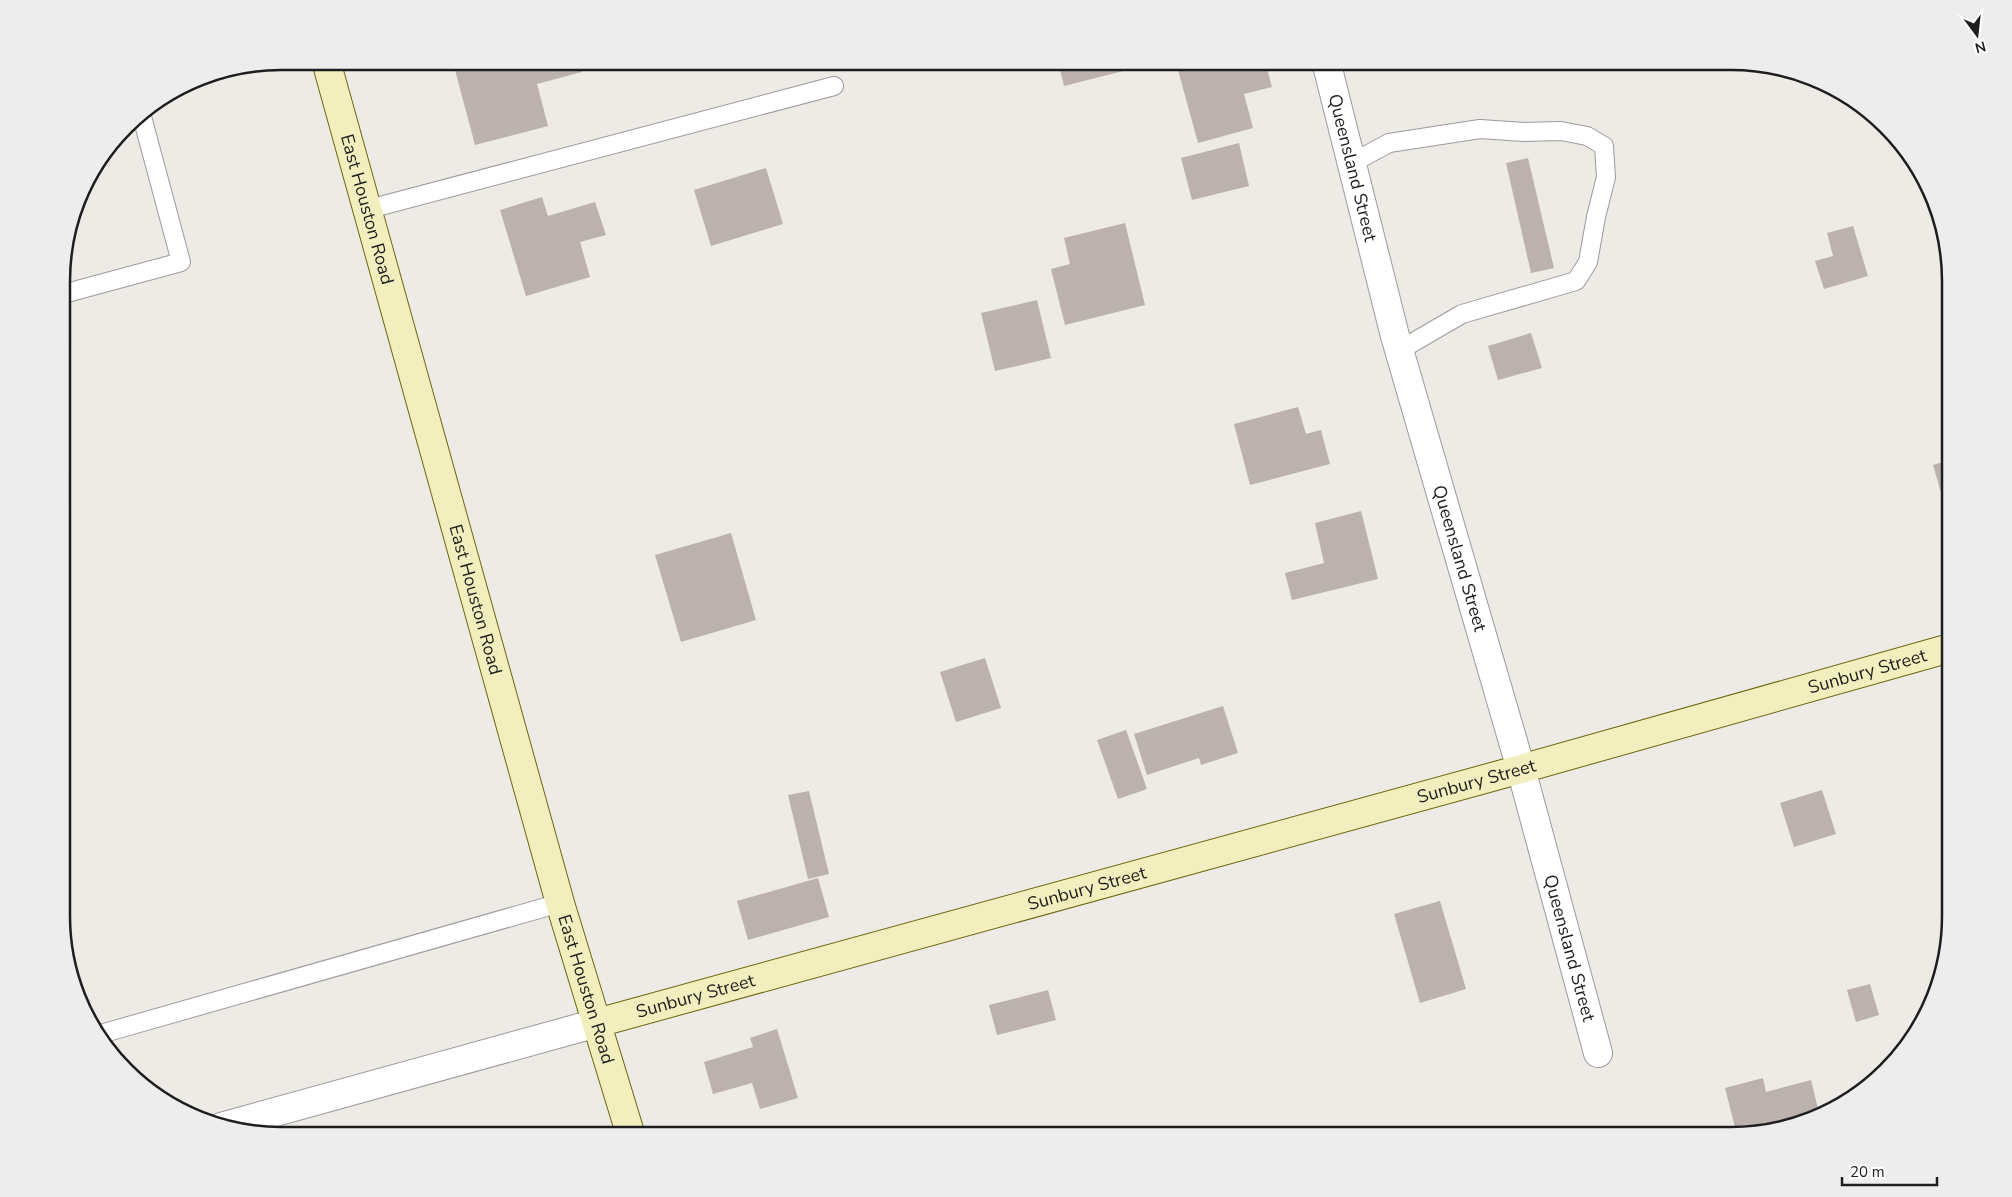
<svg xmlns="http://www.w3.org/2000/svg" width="2012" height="1197" viewBox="0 0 2012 1197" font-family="'Nunito Sans',sans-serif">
<rect width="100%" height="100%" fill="#eeeae5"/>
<path fill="#bbb2ae" d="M489 61H579L582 72 537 84 548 126 475 145 455 70Z
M1058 61H1155V63L1064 86Z
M1211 61H1265L1272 87 1244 94 1253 128 1198 143 1178 70Z
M1239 143 1249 186 1192 200 1181 158Z
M1528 158 1554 268 1531 273 1506 163Z
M766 168 783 224 711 246 694 190Z
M542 197 548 216 595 202 606 235 580 242 590 277 526 296 500 210Z
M1125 223 1145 305 1065 325 1051 269 1070 264 1064 238Z
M1853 226 1868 276 1824 289 1815 261 1833 256 1827 233Z
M1037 300 1051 358 995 371 981 313Z
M1531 333 1542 368 1498 380 1488 346Z
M1298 407 1306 434 1321 430 1330 464 1250 485 1234 424Z
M1950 460V512L1947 513 1933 465Z
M1361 511 1378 579 1292 600 1285 573 1324 563 1315 523Z
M731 533 756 620 681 642 655 555Z
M985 658 1001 708 956 722 940 672Z
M1223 706 1238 753 1201 765 1199 758 1147 775 1134 734Z
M1126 730 1147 789 1118 799 1097 740Z
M1822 790 1836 834 1794 847 1780 803Z
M809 791 829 874 808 879 788 795Z
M818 878 829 917 748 940 737 901Z
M1440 901 1466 989 1420 1003 1394 914Z
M1870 984 1879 1015 1856 1022 1847 990Z
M1048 990 1056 1020 997 1035 989 1005Z
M777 1029 798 1098 760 1109 752 1083 713 1094 704 1062 753 1047 750 1038Z
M1763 1078 1766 1092 1811 1080 1819 1113 1745 1135H1737L1725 1088Z"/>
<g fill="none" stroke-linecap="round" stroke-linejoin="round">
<defs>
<path id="lane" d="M1352 163 1389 143 1480 129 1524 132 1561 131 1587 136 1604 146 1606 177 1596 217 1588 262 1576 281 1462 314 1400 350
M369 209 834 86
M63 294 181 262 141 113
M97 1035 560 903"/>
<g id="street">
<path id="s1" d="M1326 61 1395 336 1521 769 1598 1053"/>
<path d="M221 1127 597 1023"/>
</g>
<g id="secondary">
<path id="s2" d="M326 61 560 903 631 1136"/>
<path id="s3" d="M597 1023 1521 769 1950 648"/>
</g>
</defs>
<use href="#lane" stroke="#9b9b9b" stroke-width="20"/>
<use href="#street" stroke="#9b9b9b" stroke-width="30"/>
<use href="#secondary" stroke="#6b680f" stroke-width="30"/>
<use href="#lane" stroke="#fff" stroke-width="18"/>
<use href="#street" stroke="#fff" stroke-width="28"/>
<use href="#secondary" stroke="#f3eebe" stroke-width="28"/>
</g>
<g text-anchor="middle" stroke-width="4" stroke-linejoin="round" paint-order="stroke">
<g font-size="18" fill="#1e1e1e" stroke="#fff">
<text dy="6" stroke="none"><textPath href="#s1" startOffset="110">Queensland Street</textPath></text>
<text dy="6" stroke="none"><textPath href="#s2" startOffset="154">East Houston Road</textPath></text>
<text dy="6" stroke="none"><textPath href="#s1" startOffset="515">Queensland Street</textPath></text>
<text dy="6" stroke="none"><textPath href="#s2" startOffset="559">East Houston Road</textPath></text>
<text dy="6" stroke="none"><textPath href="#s3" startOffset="1318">Sunbury Street</textPath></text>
<text dy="6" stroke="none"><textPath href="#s3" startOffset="912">Sunbury Street</textPath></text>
<text dy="6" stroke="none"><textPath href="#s3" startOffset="508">Sunbury Street</textPath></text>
<text dy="6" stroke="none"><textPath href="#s1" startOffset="920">Queensland Street</textPath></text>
<text dy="6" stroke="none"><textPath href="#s2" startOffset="964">East Houston Road</textPath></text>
<text dy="6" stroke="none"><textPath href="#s3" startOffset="102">Sunbury Street</textPath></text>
</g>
</g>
<path d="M0 0H2012V1197H0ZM281 70H1731A211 211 0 0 1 1942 281V916A211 211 0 0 1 1731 1127H281A211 211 0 0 1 70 916V281A211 211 0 0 1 281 70Z" fill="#ededed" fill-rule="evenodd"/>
<path fill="none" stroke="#1e1e1e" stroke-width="2.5" d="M281 70H1731A211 211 0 0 1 1942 281V916A211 211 0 0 1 1731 1127H281A211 211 0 0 1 70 916V281A211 211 0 0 1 281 70Z"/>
<g transform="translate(1977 35) rotate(165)" stroke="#ffffff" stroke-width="4" paint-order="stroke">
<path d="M0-4L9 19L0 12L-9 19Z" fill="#1e1e1e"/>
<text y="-8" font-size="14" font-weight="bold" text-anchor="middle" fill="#1e1e1e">N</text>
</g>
<path d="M1842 1177v8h95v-8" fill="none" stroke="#1e1e1e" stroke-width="2.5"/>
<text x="1850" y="1177" font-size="15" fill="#1e1e1e" stroke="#ffffff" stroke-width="4" paint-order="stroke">20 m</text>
</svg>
